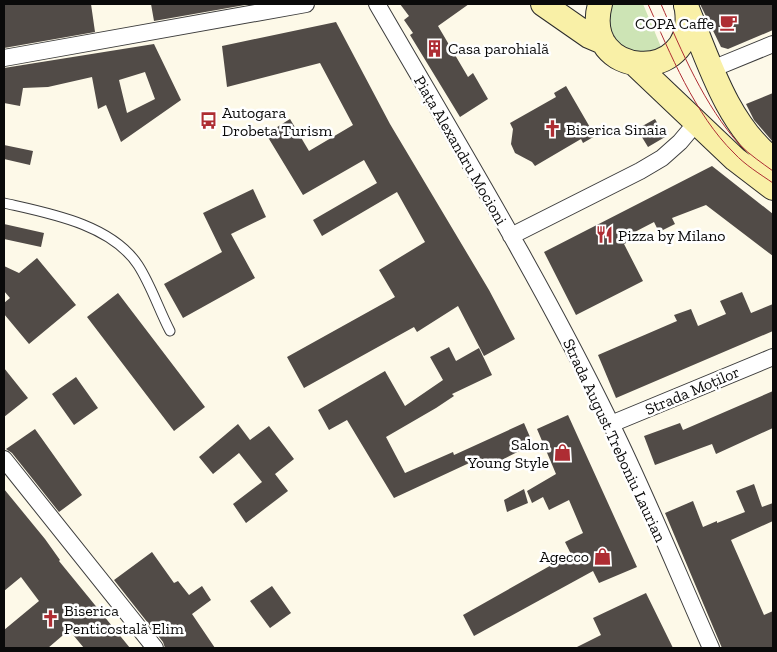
<svg xmlns="http://www.w3.org/2000/svg" width="777" height="652" viewBox="0 0 777 652" font-family="'Zilla Slab',serif">
<rect width="100%" height="100%" fill="#fdf9e8"/>
<path fill="#cde4b5" d="M612 4H643L661 47 651 52 634 53 619 45 607 22Z"/>
<path fill="#514b47" fill-rule="evenodd" d="M4 4H91L95 32 4 48Z
M151 4H245V5L154 21Z
M400 4H469L438 26 468 77 473 73 488 99 460 117 410 35 413 33 404 20 409 16Z
M700 4H773V30L728 49 721 47Z
M336 22 390 124 489 290 515 339 484 356 458 306 417 332 414 327 304 388 287 357 395 297 379 270 425 242 397 192 322 236 313 220 377 183 364 160 303 195 266 134 290 119 309 151 353 125 320 63 227 87 222 46Z
M154 44 181 100 121 142 106 105 98 109 92 77 48 87 23 88 20 106 4 103V68ZM145 72 155 99 127 113 119 80Z
M566 86 595 136 583 143 581 139 535 166 532 162 515 153 511 144 513 129 510 123 556 97 554 93Z
M773 93V142L754 120 746 104Z
M655 119 665 137 648 147 637 129Z
M4 145 33 151 30 165 4 159Z
M712 166 773 214V256L706 205 672 218 675 224 659 232 654 222 629 235 632 240 624 244 643 281 576 315 544 252Z
M253 189 266 217 231 234 255 278 183 318 164 284 222 252 203 213Z
M4 224 44 233 41 247 4 239Z
M37 258 76 305 29 344 4 314V303L10 298 4 291V266L19 273Z
M742 292 751 313 773 304V331L616 398 598 355 677 321 674 315 691 309 698 326 726 314 720 301Z
M118 293 205 407 174 431 87 317Z
M449 347 456 361 479 348 492 375 452 394 454 396 436 408 386 437 405 473 453 452 454 455 524 423 533 444 484 469 480 458 394 498 347 420 329 430 318 410 385 371 405 406 443 380 430 357Z
M4 368 28 398 4 417Z
M76 377 98 408 74 425 52 394Z
M773 391V428L716 454 712 444 655 465 644 436 680 423 683 430Z
M568 415 637 567 599 583 593 571 474 636 463 615 571 554 565 542 583 533 569 500 549 510 543 497 532 503 527 491 556 474 537 429Z
M238 424 250 440 269 426 294 459 275 474 288 491 246 523 233 504 262 482 239 453 213 474 199 457Z
M35 429 82 495 59 512 12 453 6 449Z
M754 484 762 507 773 503V521L731 540 764 615 773 611V648H722L665 513 693 501 703 527 717 521V523L745 512 736 491Z
M4 489 45 539 60 560 59 561 130 648H84L69 630 48 648H4V630L39 601 21 577 4 591Z
M524 489 528 503 507 512 504 500Z
M152 552 174 583 178 581 189 595 202 586 211 600 192 614 215 648H165L163 642 114 580Z
M272 586 291 613 270 628 250 601Z
M646 593 673 648H575L601 635 593 618Z"/>
<g fill="none" stroke-linecap="round" stroke-linejoin="round">
<defs>
<path id="service" d="M4 203C48 213 111 224 138 265 151 285 159 310 170 331"/>
<path id="minor" d="M377 4C457 142 541 280 611 424 647 497 678 574 711 648
M4 58 306 4
M712 69 773 44
M511 236 640 171 662 158 680 142 696 123
M611 424 773 357
M4 459 155 648"/>
<path id="secondary" d="M543 4 589 36 603 42
M600 4C580 79 697 86 687 10
M686 6C708 59 726 123 773 160
M636 65 735 159 773 188"/>
</defs>
<use href="#service" stroke="#3d3d3d" stroke-width="11"/>
<use href="#minor" stroke="#3d3d3d" stroke-width="18"/>
<use href="#secondary" stroke="#2c2c2c" stroke-width="26"/>
<use href="#service" stroke="#fff" stroke-width="9"/>
<use href="#minor" stroke="#fff" stroke-width="16"/>
<use href="#secondary" stroke="#f9f0a7" stroke-width="24"/>
<path stroke="#ae2d33" stroke-width="1" d="M648 4C670 53 695 115 734 153 745 165 760 174 773 183
M661 4C681 50 705 107 740 145 750 155 762 163 773 171"/>
</g>
<defs>
<symbol id="cafe-bare" viewBox="-9 -9 18 18"><path d="M-5.5-4.5H6V0H3Q3 3.5 0 3.5H-2.5Q-5.5 3.5-5.5 0ZM3-3.2v2h1.7v-2ZM-6 4.5H4V6H-6Z" fill="#ae2d33" stroke="#fff" stroke-width="2.5" paint-order="stroke"/></symbol>
<symbol id="building-bare" viewBox="-9 -9 18 18"><path d="M-4-6H4V6H1V3H-1V6H-4ZM-2.5-4.3h1.7v1.8h-1.7ZM.8-4.3h1.7v1.8H.8ZM-2.5-1h1.7V.8h-1.7ZM.8-1h1.7V.8H.8Z" fill="#ae2d33" stroke="#fff" stroke-width="2.5" paint-order="stroke"/></symbol>
<symbol id="bus-bare" viewBox="-9 -9 18 18"><path d="M-5-6H5V4H4V6H2V4H-2V6H-4V4H-5ZM-3.5-4V0h7V-4ZM-3.5 1.2v1.5H-2V1.2ZM2 1.2v1.5H3.5V1.2Z" fill="#ae2d33" stroke="#fff" stroke-width="2.5" paint-order="stroke"/></symbol>
<symbol id="church-bare" viewBox="-9 -9 18 18"><path d="M-1.2-6h2.4v3.5h3.3v2.4h-3.3V6h-2.4V-.1h-3.3v-2.4h3.3Z" fill="#ae2d33" stroke="#fff" stroke-width="2.5" paint-order="stroke"/></symbol>
<symbol id="restaurant-bare" viewBox="-9 -9 18 18"><path d="M-5-6h1v4h1v-4h1v4h1v-4h1v5L-1.5 .5V6h-2V.5L-5-1ZM5-6V6H3V1.5H1.5Q1.5-4 5-6Z" fill="#ae2d33" stroke="#fff" stroke-width="2.5" paint-order="stroke"/></symbol>
<symbol id="shop-bare" viewBox="-9 -9 18 18"><path d="M-5-2.5h2.3a2.7 3.5 0 0 1 5.4 0H5L5.5 6h-11ZM-1.5-2.5h3a1.5 2.3 0 0 0-3 0Z" fill="#ae2d33" stroke="#fff" stroke-width="2.5" paint-order="stroke"/></symbol>
</defs>
<g fill-rule="evenodd">
<use href="#cafe-bare" x="716" y="10" width="25" height="25"/>
<use href="#building-bare" x="422" y="36" width="25" height="25"/>
<use href="#bus-bare" x="196" y="108" width="25" height="25"/>
<use href="#church-bare" x="540" y="116" width="25" height="25"/>
<use href="#restaurant-bare" x="592" y="222" width="25" height="25"/>
<use href="#shop-bare" x="550" y="440" width="25" height="25"/>
<use href="#shop-bare" x="590" y="544" width="25" height="25"/>
<use href="#church-bare" x="38" y="606" width="25" height="25"/>
</g>
<g text-anchor="middle" stroke-width="5" stroke-linejoin="round" paint-order="stroke">
<g font-size="16" fill="#0a0a0a" stroke="#fff" text-anchor="start">
<text x="714" y="29" text-anchor="end">COPA Caffe</text>
<text x="448" y="54">Casa parohială</text>
<text x="222" y="118">Autogara<tspan x="222" dy="18">Drobeta Turism</tspan></text>
<text x="566" y="135">Biserica Sinaia</text>
<text x="618" y="241">Pizza by Milano</text>
<text x="549" y="450" text-anchor="end">Salon<tspan x="549" dy="18">Young Style</tspan></text>
<text x="589" y="562" text-anchor="end">Agecco</text>
<text x="64" y="616">Biserica<tspan x="64" dy="18">Penticostală Elim</tspan></text>
</g>
<g font-size="16" fill="#0a0a0a" stroke="#fff">
<text transform="translate(461 150) rotate(60)" y="6">Piața Alexandru Mocioni</text>
<text transform="translate(692 390) rotate(-23)" y="6">Strada Moților</text>
<text transform="translate(615 440) rotate(65)" y="6">Strada August Treboniu Laurian</text>
</g>
</g>
<rect width="777" height="652" fill="none" stroke="#0a0a0a" stroke-width="10"/>
</svg>
